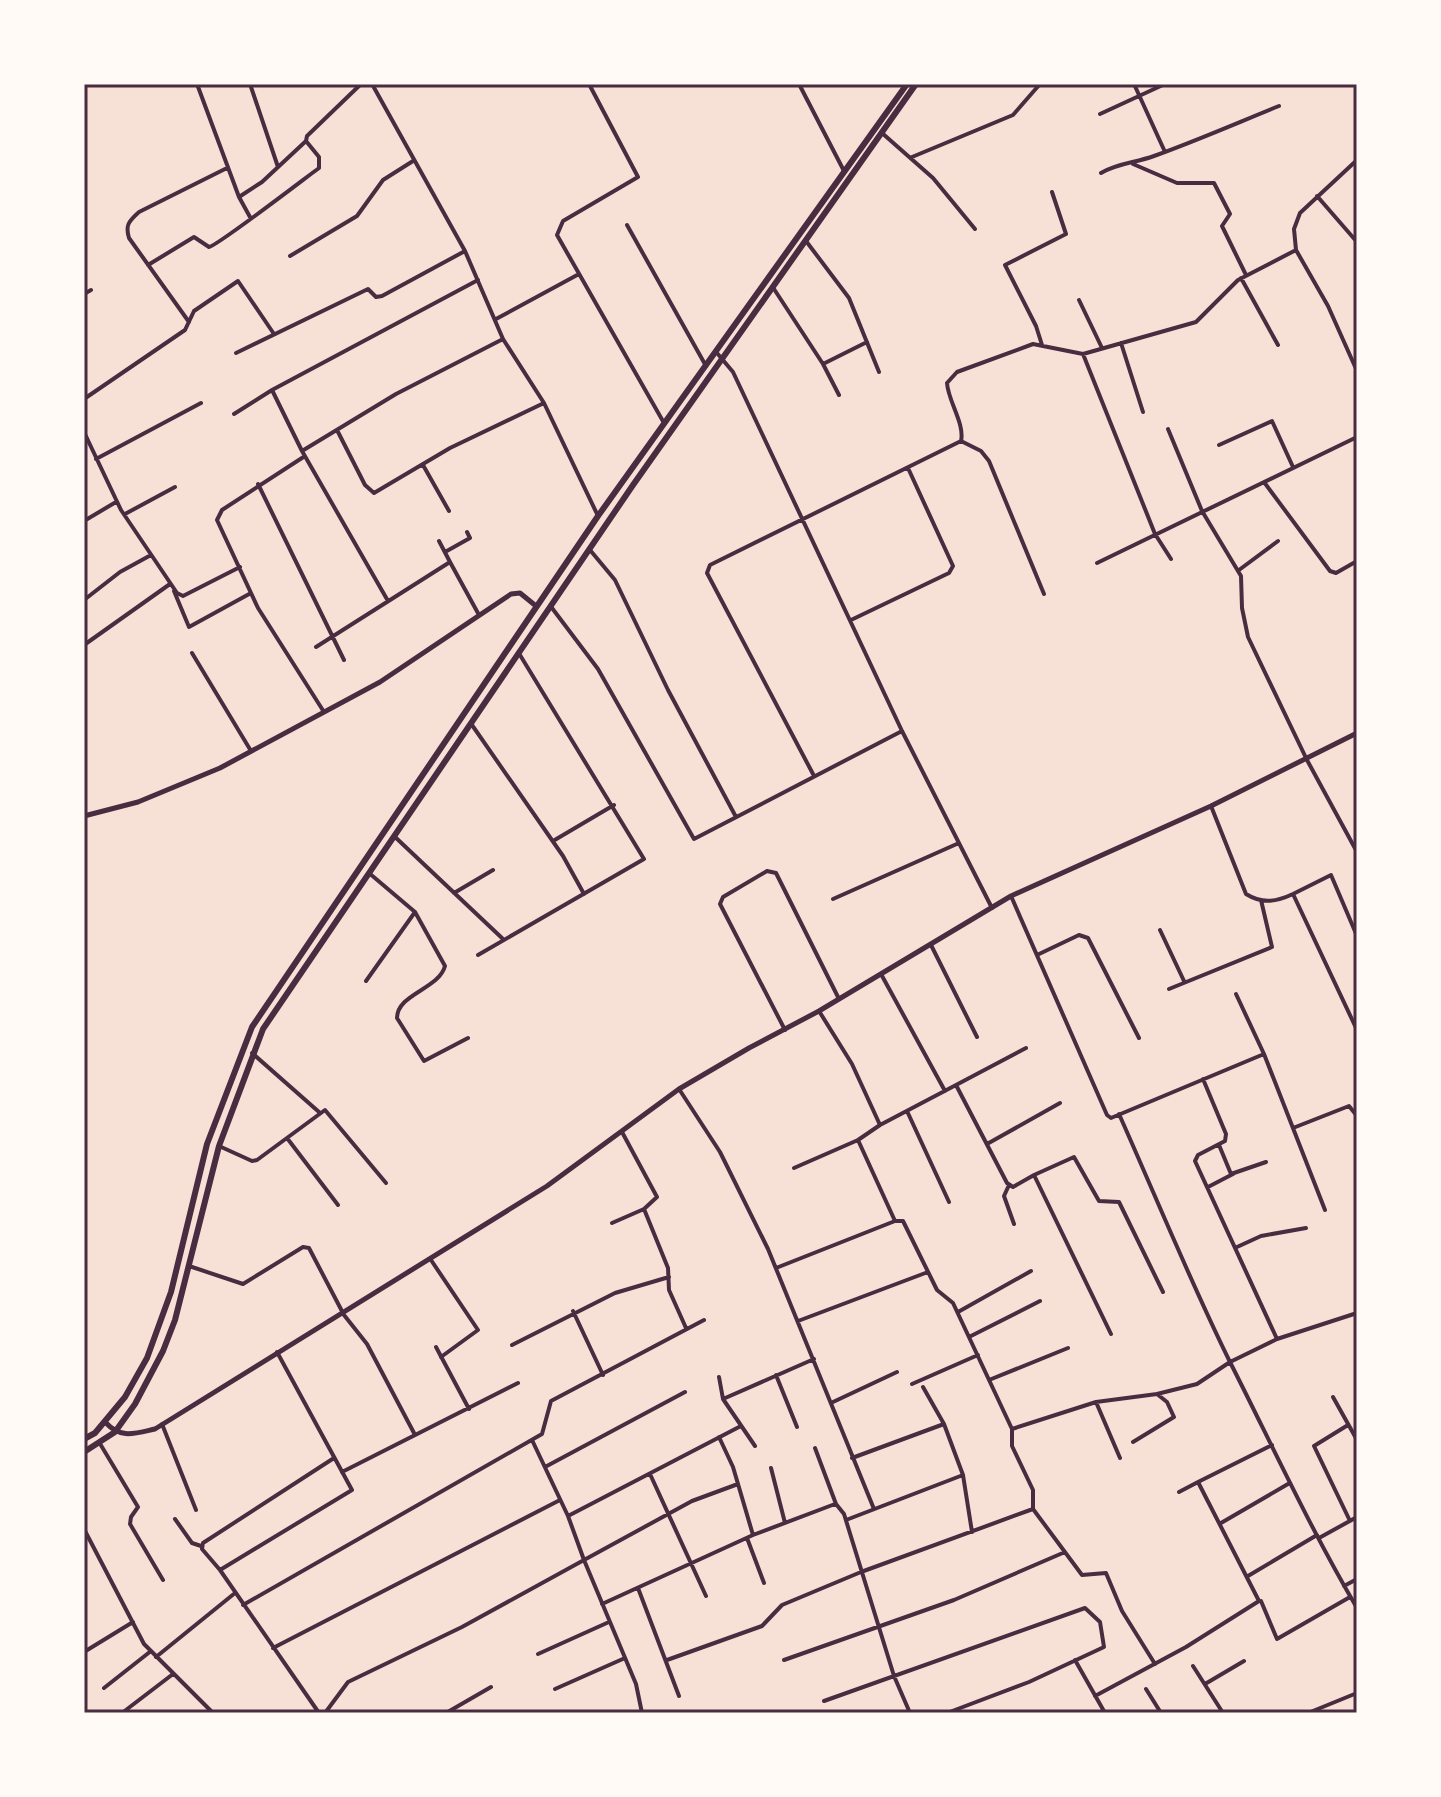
<svg xmlns="http://www.w3.org/2000/svg" width="1441" height="1797" viewBox="0 0 1441 1797" font-family="Manrope,sans-serif">
<rect width="100%" height="100%" fill="#f7e1d7"/>
<g fill="none" stroke-linecap="round" stroke-linejoin="round">
<path stroke="#4a2c40" stroke-width="4" d="M197 84 239 197 250 217
M250 84 278 167
M372 84 465 251 503 339 544 403 598 516
M589 84 638 177 563 221 557 235 664 423
M799 84 844 171
M1134 84 1165 152
M1100 114 1165 84
M882 133 933 178 975 229
M912 157 1013 115 1040 84
M1357 160 1300 213 1294 229 1296 250 1328 306 1357 371
M1133 164 1177 183H1214L1230 214 1222 226 1246 275
M1101 173C1118 163 1135 163 1154 156 1196 141 1237 123 1279 106
M1317 196 1357 242
M239 197 262 182 306 141
M627 225 706 366
M806 241 849 298 879 372
M290 256 357 216 383 180 413 161
M148 265 194 237 209 247C217 246 304 179 319 168V157L306 141 307 136 361 84
M1241 278 1278 345
M774 289 823 364 839 395
M84 294 91 290
M1079 300 1102 348
M496 319 579 274
M189 322 129 238C125 225 129 221 139 212L227 168
M1121 343 1143 412
M1042 345 1036 326 1005 265 1066 234 1052 192
M236 353 368 289 376 297 382 296 465 251
M717 353 733 372 902 731 992 908
M1083 354 1155 534 1171 559
M823 364 867 342
M272 390 478 280
M84 399 185 330 194 311 238 281 274 334
M234 414 272 390 302 451 388 601
M1168 429 1202 511 1241 576 1242 608 1248 637 1307 760 1357 852
M337 430 365 485 374 493 450 448 544 403
M84 432 121 510 177 593 183 596 240 567
M961 441 981 451 989 461 1044 594
M1219 445 1272 421 1293 467
M302 451 396 394 503 339
M305 456 222 510 217 520 258 608 324 712
M96 459 201 403
M423 465 449 511
M1264 482 1330 571 1336 573 1357 561
M258 484 344 660
M125 514 175 487
M84 521 116 502
M439 541 450 562
M590 550 615 580 668 690 736 817
M445 552 470 538 467 532
M1097 563 1357 437
M1239 570 1278 541
M174 591 189 627 251 593
M84 600 120 572 151 555
M552 608 598 669 694 839 902 731
M851 620 949 573 953 566 908 468
M84 645 170 584
M316 647 450 562 479 615
M192 653 251 751
M472 725 563 856 584 894
M813 774 707 573 710 565 961 441C965 424 948 401 947 383L957 372 1033 344 1083 354 1196 322 1238 280 1296 250
M1211 806 1246 894C1262 904 1276 902 1293 894L1357 1030
M394 836 503 939
M553 841 614 805
M369 873 415 912 445 966C439 989 397 994 397 1018L424 1061 468 1038
M454 893 493 870
M1293 894 1331 875 1357 936
M1011 896 1107 1115 1111 1118 1264 1054 1325 1210
M833 899 959 843
M1160 930 1184 981
M931 945 977 1037
M478 955 644 859 520 655
M1037 955 1079 935 1088 938 1139 1038
M881 974 945 1091
M366 981 415 912
M1169 989 1272 947 1261 900
M1236 994 1264 1054
M785 1030 720 904 723 897 767 871 776 873 839 999
M1026 1048 956 1085 1007 1183 1013 1187 1034 1175
M252 1053 319 1112
M1203 1079 1226 1134 1225 1141 1198 1155 1195 1161 1277 1339
M679 1089 720 1152 768 1249 874 1509
M907 1111 949 1202
M1119 1114C1156 1197 1190 1281 1230 1362L1277 1339 1357 1313
M880 1125 956 1085
M1293 1128 1349 1106 1357 1116
M287 1138 338 1205
M987 1144 1060 1103
M1219 1145 1231 1174 1266 1162
M219 1146 252 1161 257 1160 325 1110 386 1183
M794 1168 858 1140
M1009 1185 1004 1196 1014 1224
M1208 1187 1233 1174
M644 1209 668 1268 669 1290 686 1328
M895 1221H903L937 1290 953 1303 1012 1429 1096 1402 1157 1394 1167 1402 1174 1417 1133 1442
M612 1223 644 1209 657 1197 622 1132
M1237 1247 1261 1236 1306 1228
M431 1260 478 1330 441 1357
M189 1266 243 1284 303 1247 309 1248 344 1315 367 1344 414 1433
M776 1268 895 1221 858 1140 880 1125 852 1064 819 1011
M573 1311 603 1375
M958 1312 1031 1271
M798 1321 928 1272
M1111 1334 1034 1175 1074 1157 1099 1201 1119 1202 1163 1292
M969 1337 1040 1301
M512 1345 615 1293 669 1277
M436 1347 469 1409
M277 1352 352 1490 220 1570 319 1713
M776 1375 797 1427
M719 1377 723 1399 755 1446
M989 1380 1068 1348
M912 1384 978 1355
M923 1387 944 1424
M1157 1394 1197 1384 1230 1362C1272 1445 1310 1528 1357 1608
M1333 1397 1357 1440
M723 1399 814 1359
M833 1402 897 1372
M1096 1402 1120 1458
M162 1424 196 1510
M1348 1425 1314 1446 1350 1521
M1012 1430V1446L1033 1490V1509L1082 1575 1106 1573 1122 1611 1155 1664
M719 1437 733 1467 753 1535
M532 1440 568 1516 739 1427
M99 1442 138 1507 131 1517 130 1524 163 1580
M815 1448 836 1504 844 1514 894 1676 910 1713
M545 1467 685 1392
M771 1468 785 1523
M342 1472 518 1383
M650 1474 706 1596
M963 1475 972 1532
M1198 1482 1272 1445
M568 1516 584 1560 692 1501 738 1484
M175 1519 192 1543 201 1546
M846 1520 963 1475 944 1424 852 1458
M1221 1523 1288 1484
M84 1529 144 1644 213 1713
M747 1538 764 1583
M1319 1538 1357 1517
M220 1570 202 1549 203 1543 334 1458
M1248 1576 1317 1535
M1344 1586 1357 1579
M638 1588 679 1696
M1261 1601 1277 1639 1350 1597
M602 1604 753 1535 835 1504
M243 1605 542 1434 551 1401 704 1320
M273 1648 560 1500
M84 1652 133 1622
M538 1654 609 1622
M156 1657 235 1593
M667 1660 762 1626 782 1605 861 1572 1033 1509
M784 1660 954 1600 1065 1552
M1075 1660 1105 1713
M1193 1666 1223 1713
M1205 1684 1244 1661
M104 1688 151 1651
M555 1689 625 1658
M1146 1689 1161 1713
M1095 1696 1186 1647 1259 1601 1198 1482 1179 1492
M824 1701 1085 1608 1100 1622 1104 1647 1029 1682 947 1713
M122 1713 173 1674
M325 1713 348 1682 462 1627 584 1560 636 1684 642 1713
M446 1713 491 1687
M1308 1713 1357 1693"/>
<path stroke="#4a2c40" stroke-width="5" d="M84 816 138 802 220 768 380 682 511 594 520 593 536 606
M105 1422C121 1439 133 1434 155 1429L547 1186 679 1089 749 1048 819 1011 1011 896 1211 806 1357 733"/>
<path stroke="#4a2c40" stroke-width="6" d="M84 1439 95 1433 125 1397 147 1358 171 1292 207 1144 252 1027 598 516 907 84
M84 1452 115 1432 135 1404 163 1351 175 1320 219 1146 263 1029 633 485 916 84"/>
</g>
<rect width="1441" height="1797" fill="none" stroke="#fffaf5" stroke-width="172"/>
<rect x="86" y="86" width="1269" height="1625" fill="none" stroke="#4a2c40" stroke-width="3"/>
</svg>
